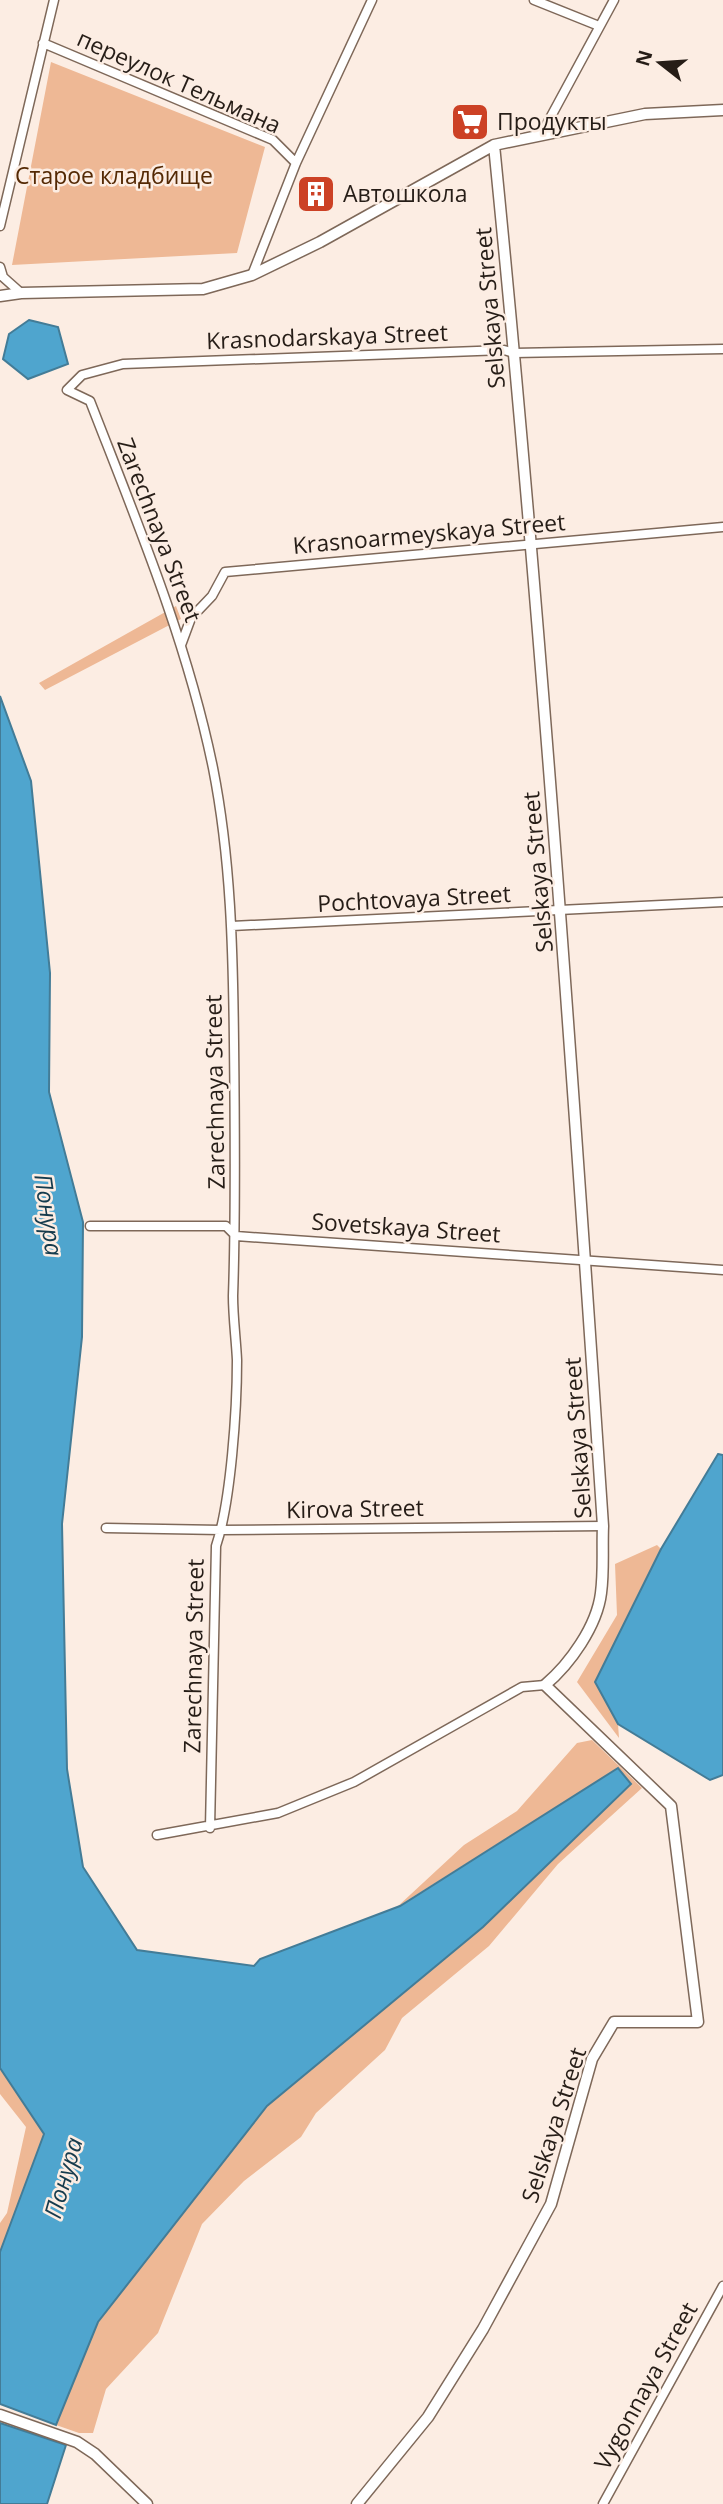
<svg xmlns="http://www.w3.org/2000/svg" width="723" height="2504" viewBox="0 0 723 2504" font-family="'Open Sans',sans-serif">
<rect width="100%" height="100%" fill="#fcede3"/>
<path fill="#eeb895" d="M51 62 265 147 237 253 12 265Z
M176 606 181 619 45 690 39 683Z
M657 1545 661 1549 595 1682 618 1724 619 1738 577 1682 617 1615 615 1564Z
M592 1740 642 1788 558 1864 489 1946 402 2018 385 2050 316 2113 301 2137 244 2181 202 2224 158 2333 106 2389 93 2433H79L56 2425 98 2322 267 2106 483 1927 631 1785 618 1768 397 1907 464 1845 517 1811 577 1743Z
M0 2068 44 2134 0 2252V2223L7 2213 26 2127 0 2094Z"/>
<path fill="#4fa5ce" stroke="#437c97" stroke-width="2" d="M29 320 58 327 68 364 28 379 3 359 9 334Z
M0 696 31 781 50 973 49 1092 83 1222 82 1337 62 1524 67 1769 83 1867 137 1950 254 1966 260 1959 400 1906 618 1768 631 1784 483 1927 267 2106 98 2322 56 2425 0 2404V2252L44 2134 0 2068Z
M718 1454 723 1455V1775L710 1780 618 1724 595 1682 661 1549Z
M0 2423 66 2445 47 2504H0Z"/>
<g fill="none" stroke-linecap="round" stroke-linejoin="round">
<defs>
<path id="minor" d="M534 0 599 26
M43 43 273 140 296 163
M542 133 614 0
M0 226 54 0
M0 267 3 277 21 293
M252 275 296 163 372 0
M181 645 191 618 212 596 225 572 723 527
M232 926 723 902
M90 1226H226L236 1236 723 1270
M106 1528 221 1530 603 1526
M210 1828 216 1546C231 1502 237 1408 237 1360 236 1339 233 1317 233 1296 236 1211 235 1127 234 1043 233 951 231 859 213 768 187 641 137 522 90 401L67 390 82 375 123 364 504 350 514 353 723 349
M157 1835 278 1813 354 1782 522 1687 545 1685
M603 2504 723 2286"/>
<path id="tertiary" d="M0 296 21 293 203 289 252 275 320 242 494 145 645 114 723 110
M0 2415 77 2442 95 2454 147 2504
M357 2504 428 2417 483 2329 551 2204 592 2059 614 2022H698L671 1806 545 1685C570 1664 597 1626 601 1593 604 1571 602 1548 603 1526 572 1065 540 605 494 145"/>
</defs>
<use href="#minor" stroke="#7e6859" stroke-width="11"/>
<use href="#tertiary" stroke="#7e6859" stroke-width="13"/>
<use href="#minor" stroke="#fff" stroke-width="8"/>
<use href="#tertiary" stroke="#fff" stroke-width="10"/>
</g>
<defs>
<symbol id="supermarket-square" viewBox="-11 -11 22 22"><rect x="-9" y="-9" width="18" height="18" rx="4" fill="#cc4125" stroke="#fcede3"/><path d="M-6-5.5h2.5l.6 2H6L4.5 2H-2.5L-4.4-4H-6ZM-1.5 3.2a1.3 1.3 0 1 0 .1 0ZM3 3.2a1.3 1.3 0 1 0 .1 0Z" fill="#fff"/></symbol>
<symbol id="building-square" viewBox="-11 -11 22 22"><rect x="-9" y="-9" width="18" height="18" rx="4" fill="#cc4125" stroke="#fcede3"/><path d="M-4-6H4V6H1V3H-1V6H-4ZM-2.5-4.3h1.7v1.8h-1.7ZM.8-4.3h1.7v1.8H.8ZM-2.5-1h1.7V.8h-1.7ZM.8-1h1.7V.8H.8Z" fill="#fff"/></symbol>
</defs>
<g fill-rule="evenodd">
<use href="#supermarket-square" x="448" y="100" width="44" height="44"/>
<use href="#building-square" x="294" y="172" width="44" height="44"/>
</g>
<g text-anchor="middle" stroke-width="5" stroke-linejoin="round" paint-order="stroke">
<g font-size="23" fill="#261d17" stroke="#fcede3">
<text transform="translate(179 82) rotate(24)" y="8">переулок Тельмана</text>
<text transform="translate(490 308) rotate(-95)" y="8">Selskaya Street</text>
<text transform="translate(327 337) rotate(-2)" y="8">Krasnodarskaya Street</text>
<text transform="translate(159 530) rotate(69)" y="8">Zarechnaya Street</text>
<text transform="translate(429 534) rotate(-5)" y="8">Krasnoarmeyskaya Street</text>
<text transform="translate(538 872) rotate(-95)" y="8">Selskaya Street</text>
<text transform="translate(414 899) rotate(-3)" y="8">Pochtovaya Street</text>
<text transform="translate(215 1092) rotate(-91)" y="8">Zarechnaya Street</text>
<text transform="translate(406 1228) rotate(4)" y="8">Sovetskaya Street</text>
<text transform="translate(578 1438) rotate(-94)" y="8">Selskaya Street</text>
<text transform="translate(355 1509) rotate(-1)" y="8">Kirova Street</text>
<text transform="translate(194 1656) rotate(-89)" y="8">Zarechnaya Street</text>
<text transform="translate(554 2125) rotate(-72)" y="8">Selskaya Street</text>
<text transform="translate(646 2386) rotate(-61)" y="8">Vygonnaya Street</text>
</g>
<g font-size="23" fill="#261d17" stroke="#fcede3" text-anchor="start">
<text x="497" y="130">Продукты</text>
<text x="343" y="202">Автошкола</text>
</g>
<g font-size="23" fill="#542904" stroke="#fcede3">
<text x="114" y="184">Старое кладбище</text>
</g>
<g font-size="24" font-style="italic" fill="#153b4d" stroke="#fcede3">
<text transform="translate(48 1215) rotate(82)" y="8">Понура</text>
<text transform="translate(64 2178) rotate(-74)" y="8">Понура</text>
</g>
</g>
<g transform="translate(660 63) rotate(287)" stroke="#fcede3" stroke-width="5" paint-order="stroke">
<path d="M0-5L12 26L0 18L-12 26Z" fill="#261d17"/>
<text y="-10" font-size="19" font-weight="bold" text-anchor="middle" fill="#261d17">N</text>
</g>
</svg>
